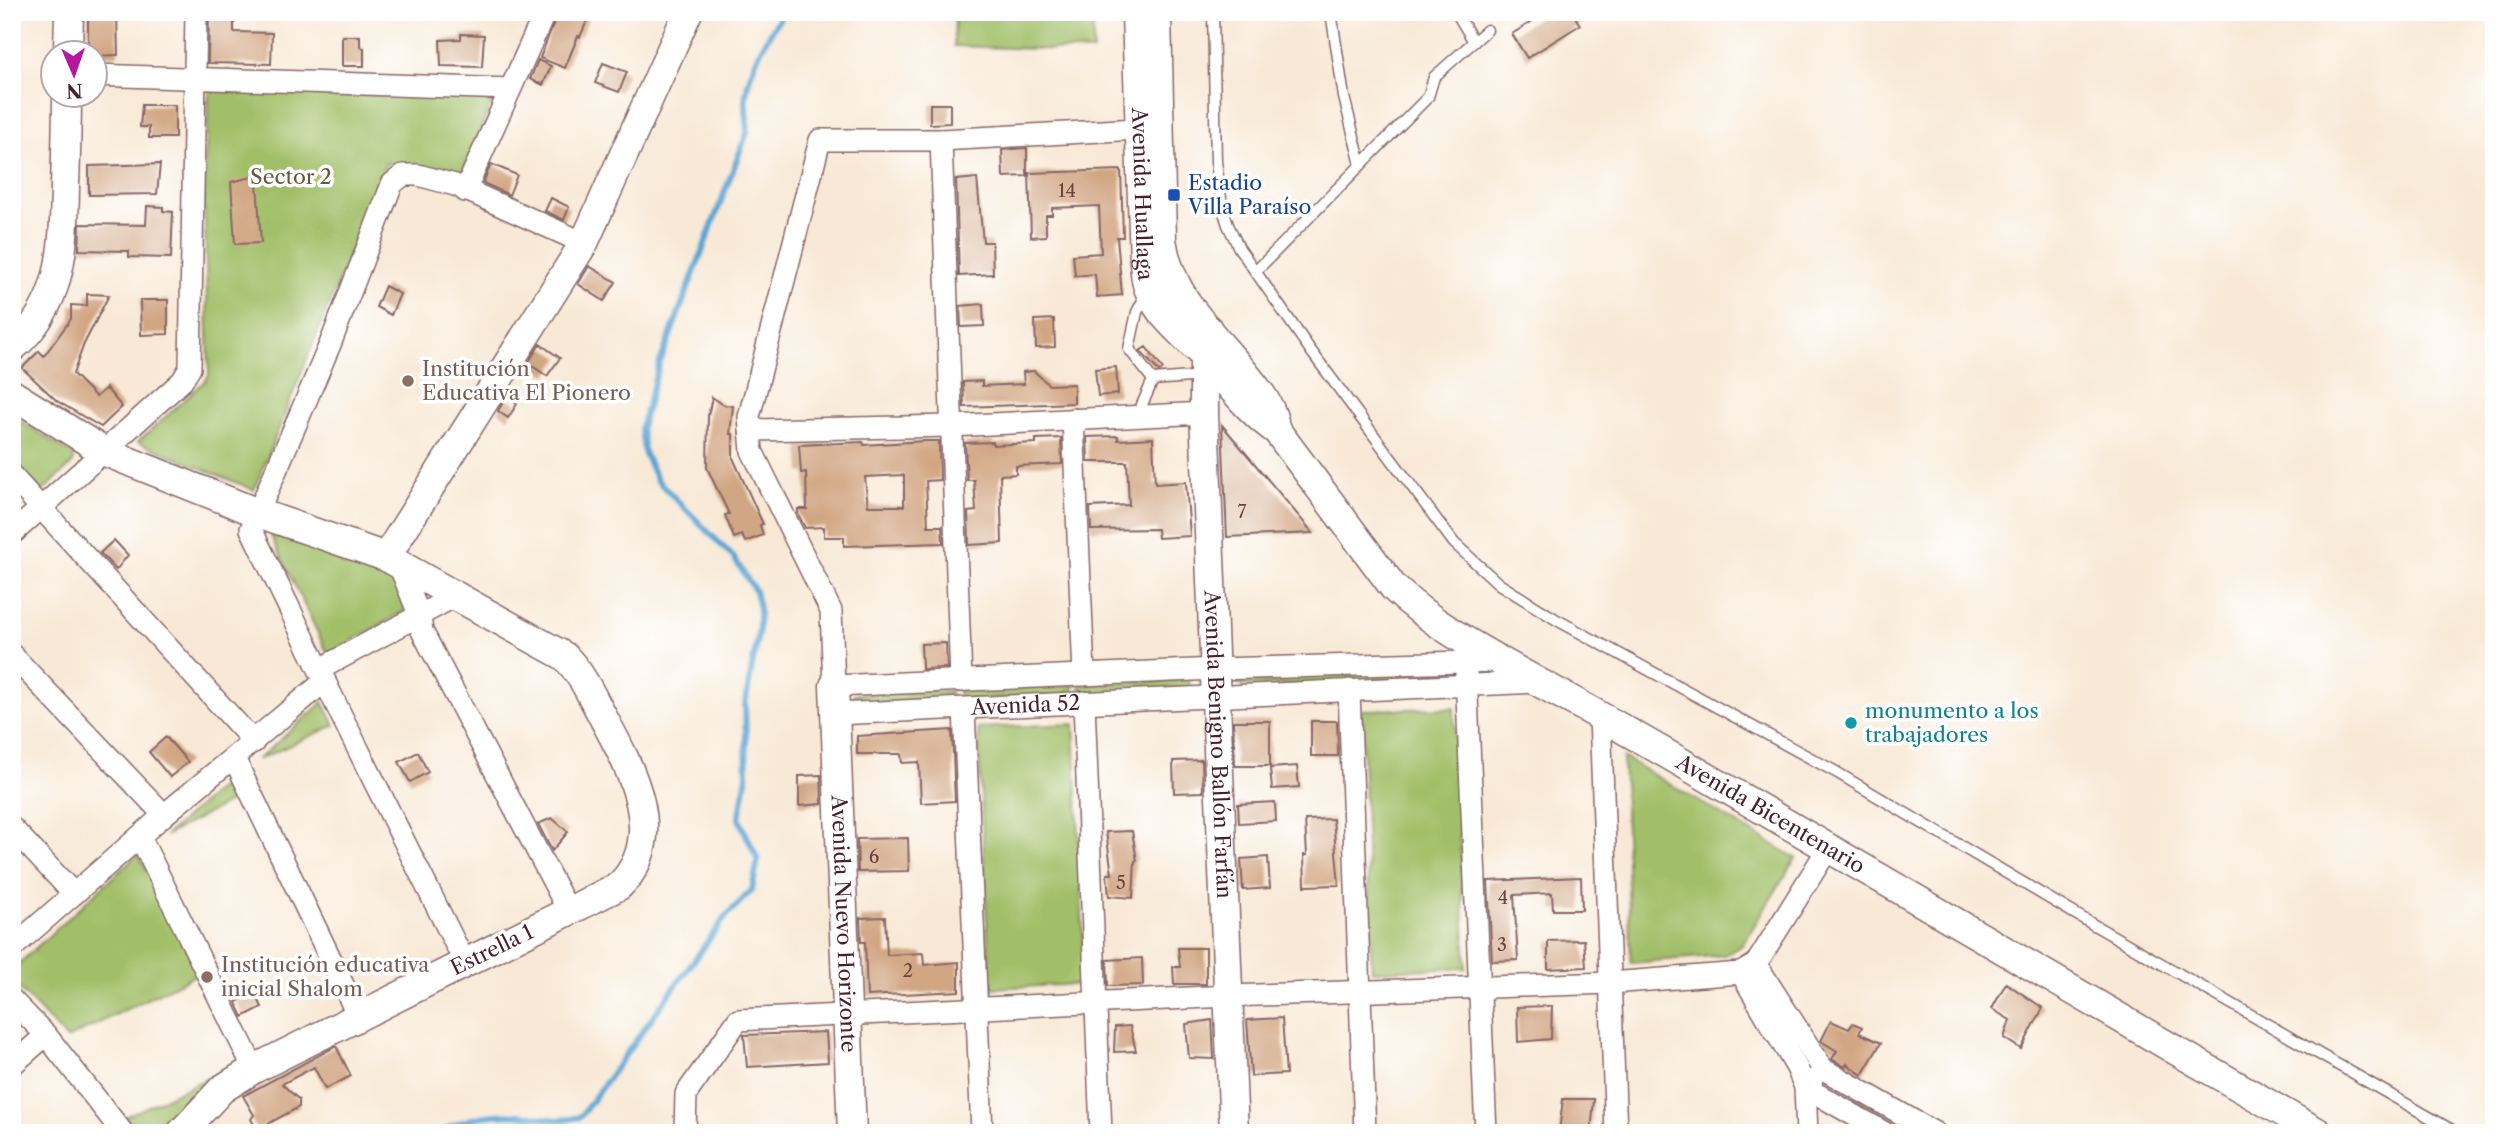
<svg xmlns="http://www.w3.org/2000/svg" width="2506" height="1145" viewBox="0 0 2506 1145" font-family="'Libre Caslon Text',serif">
<rect width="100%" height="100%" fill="#fff"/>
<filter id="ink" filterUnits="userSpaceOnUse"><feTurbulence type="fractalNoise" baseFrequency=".0143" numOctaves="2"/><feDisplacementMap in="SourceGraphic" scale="14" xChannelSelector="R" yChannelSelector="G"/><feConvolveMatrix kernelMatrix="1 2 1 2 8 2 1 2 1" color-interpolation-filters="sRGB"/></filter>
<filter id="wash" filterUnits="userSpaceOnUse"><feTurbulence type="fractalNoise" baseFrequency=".00686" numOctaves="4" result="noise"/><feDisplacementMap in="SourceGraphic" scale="28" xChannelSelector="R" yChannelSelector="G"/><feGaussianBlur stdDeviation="1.57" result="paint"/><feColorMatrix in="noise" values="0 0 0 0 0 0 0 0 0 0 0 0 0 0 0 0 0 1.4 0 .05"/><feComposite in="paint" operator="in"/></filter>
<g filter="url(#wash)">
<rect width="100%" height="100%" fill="#f8e9d6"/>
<path fill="#a1bf67" stroke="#766f49" stroke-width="2" d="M955 12H1093V51L954 46Z
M209 90 484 98 491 104 463 172 386 163 254 490 138 442 206 380 209 375 204 190Z
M12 415 73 455 74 462 42 492 12 461Z
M271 536H277L347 559 358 560 389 573 392 575 406 607 405 611 328 654Z
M1436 670V680L1241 686 1240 676Z
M1189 679 1190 688 1080 695V685Z
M1073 685 1074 695 959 700 958 690Z
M950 691 951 700 854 703V694Z
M323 702 335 725 257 760Z
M1454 708 1466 968 1372 971 1361 710Z
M1074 724 1085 984 990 988 978 728Z
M1623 757 1796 858 1742 945 1725 955 1631 963Z
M231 778 241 796 165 836Z
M138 854 199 973 67 1039 12 981V970Z
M210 1077 159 1133H137L125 1117Z
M1854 1095 1919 1133H1901L1849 1103Z"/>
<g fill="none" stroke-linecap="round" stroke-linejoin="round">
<path stroke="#5ca5d3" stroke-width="6" d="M440 1133C469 1115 497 1112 531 1116 551 1119 560 1122 580 1117L727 915 752 890 758 860 739 819 747 776 745 705 759 629V608L755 591 734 558 657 480 644 452 641 428 659 365 747 133C749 120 744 107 746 94 750 66 768 35 784 12"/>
</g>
<g id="blocks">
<path fill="#d1a682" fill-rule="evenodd" d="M88 12H117L118 55 94 56V52H88Z
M209 12H234V32L272 33 271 64 208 63Z
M558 12H591L580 37 578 36 565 68 540 58Z
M1547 12H1572L1580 25 1527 58 1512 34Z
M461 34 484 35 482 67 441 66 440 40 461 39Z
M342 36H360V47L364 48V66H342Z
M538 60 551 66 543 85 530 79Z
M603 63 627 72 619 92 595 83Z
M930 104H950V123L930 124Z
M142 105H175V138H149V127H140Z
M1027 148V176L1003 177 1002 150Z
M160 164 157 194 89 195V166Z
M491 164 517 175 509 195 483 183Z
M1121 170 1123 237H1117L1122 295 1097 297 1095 274 1075 276 1073 255 1101 253 1099 206 1052 208V215H1046V236L1031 237 1029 173Z
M252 177 257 183 261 243 235 244 231 182Z
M977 178 983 242H992L993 274 959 276 956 180Z
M551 198 569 207 564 220 545 211Z
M147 206 163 207V211L173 212 171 258 129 257V251L79 250 80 224 146 225Z
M589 266 616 282 604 301 578 284Z
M385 286 400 294 391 315 376 307Z
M87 294 109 295 84 344 73 374 96 397 106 388 122 407 101 427 57 401 22 368 39 351 44 356 71 319V305L87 306Z
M140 300H168V334L141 335Z
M983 304 984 326 961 327 960 306Z
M1054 319 1055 347 1036 348 1035 320Z
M540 344 560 358 547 376 528 363Z
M1146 347 1163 369 1159 372 1140 351Z
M1116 367 1118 394 1098 396 1095 369Z
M1034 371 1049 385 1074 384V403L964 407 963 382 982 381V386L1024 384 1023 372Z
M506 397 517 404 508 418 498 411Z
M712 397 724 405 733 406 730 434H733V458L763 524 760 525 763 535 745 542 742 535 734 538 725 515 729 514 707 468 708 416Z
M1222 425 1313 533 1227 537Z
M1118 436V440L1153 438 1155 484 1186 482 1190 536 1158 538 1157 529 1091 530 1090 507 1129 505 1127 462H1088L1087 437Z
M1061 438 1062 464 1016 466V474L1000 475 1002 543 969 545 968 512 976 511 974 480H967L965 443 993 442V445L1036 443V439Z
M925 441H939L940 480 926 481 928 526H942L943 543 844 546V537H824V527L805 528 798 514V509H807L806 472 801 473 799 445 863 442 864 445ZM904 475V506H868L865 477Z
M114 540 128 555 116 570 100 553Z
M946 643 947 668 922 669 921 644Z
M1233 721H1270V766H1235Z
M1311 721H1337L1338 756H1311Z
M952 730 955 801 921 803 919 762 902 763 901 754H857V736Z
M166 737 188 762 170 777 149 752Z
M418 752 428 772 410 782 399 762Z
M1202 760 1203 792 1174 793 1173 761Z
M1297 766 1299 787 1272 789 1270 768Z
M821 775 822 804 799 806V776Z
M1275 802 1276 821 1239 823 1238 804Z
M552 818 568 832 552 851 538 824Z
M1333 819 1339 885 1305 886 1304 855H1307L1305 820Z
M1132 831 1137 861H1135L1133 898 1109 896 1107 874H1112L1106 832Z
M908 838 909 871 858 872 857 839Z
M1268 857 1270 888 1243 890 1241 859Z
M1581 877 1582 910H1553L1552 893 1514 895 1518 960 1492 961 1488 881Z
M885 917 887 955 923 953 924 965 959 962V991L867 996 865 942H861L860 918Z
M1584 940 1586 967 1548 969V941Z
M1178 948H1206V984H1174L1173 967H1180Z
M1142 958 1143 985 1108 986 1107 960Z
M2006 983 2043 1008 2021 1049 2004 1038 2010 1020 1992 1009Z
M255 993 262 1007 243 1017 236 1002Z
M1552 1006 1551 1039 1518 1042 1517 1007Z
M1282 1018 1286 1074 1251 1076 1247 1020Z
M1212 1020 1214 1059 1189 1058 1186 1024Z
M1831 1021 1849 1029 1853 1023 1862 1027 1859 1033 1881 1043 1862 1075 1847 1064 1845 1067 1832 1059 1837 1051 1821 1041Z
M1130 1026 1136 1051 1114 1052 1115 1027Z
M826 1032 828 1062 747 1067 744 1035Z
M336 1046 351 1076 325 1089 314 1067 282 1084 299 1100V1107L257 1130 251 1119 254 1115 243 1096Z
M1563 1099H1594L1591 1133 1559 1132Z"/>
</g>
</g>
<g filter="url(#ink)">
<use href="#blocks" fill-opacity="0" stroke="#876667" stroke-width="2"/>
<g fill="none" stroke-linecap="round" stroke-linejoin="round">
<defs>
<path id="lane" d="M1213 12 1216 162 1222 206 1228 225 1239 248 1311 351 1454 543 1499 584 1557 620 1836 772 2094 925 2457 1133
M1331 12 1344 97 1361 165
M1456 12 1474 42
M1255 272 1428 97 1434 77 1487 30
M1147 293 1137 312 1129 349 1153 380
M1153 380 1202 376
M1137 416 1153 380"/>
<g id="street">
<path d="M94 75 510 89"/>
<path d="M1155 128 941 140H820L749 417 752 451 831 611 834 686 1216 669 1499 661"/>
<path d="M941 140 961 681"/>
<path d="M465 191 545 12"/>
<path d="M1073 419 1084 675"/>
<path d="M750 430 951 426 1204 413"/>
<path d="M12 476 254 742"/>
<path d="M12 534 182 381 190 368 196 12"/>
<path d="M398 562 420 617 422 631 569 912"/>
<path d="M12 655 164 815"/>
<path d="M320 669 457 595"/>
<path d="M1466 673 1486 1133"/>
<path d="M1349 690 1365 1133"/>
<path d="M1084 702 1101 1133"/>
<path d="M964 709 982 1133"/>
<path id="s1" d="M835 714 1538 682"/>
<path d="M1600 716 1616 1133"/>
<path d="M234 758 358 1016"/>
<path d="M12 828 74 894"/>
<path d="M140 837 254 1069"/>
<path d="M12 948 164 815 325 681"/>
<path d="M465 963 345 723 251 529 331 342 392 184 403 175H418L455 185 584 243"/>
<path d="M1756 964 1823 1069 1935 1133"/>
<path d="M1741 973 1797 1068 1805 1087 1885 1133"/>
<path d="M12 1000 46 1035 123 1133"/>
<path d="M12 1065 46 1035"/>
<path d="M685 1133 686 1094 738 1020 1229 996 1610 983 1741 973 1756 964 1829 847"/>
<path d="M1807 1133 1805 1087 1812 1080"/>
</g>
<g id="secondary">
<path id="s2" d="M1136 12 1144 263C1145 271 1145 282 1149 290 1159 317 1186 336 1205 357 1228 383 1248 411 1277 431L1394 588C1435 627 1488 654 1538 682 1585 707 1632 734 1679 761 1892 885 2105 1010 2319 1133"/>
<path d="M1157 12 1162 240C1170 296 1208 329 1243 371 1256 387 1269 402 1274 421"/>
<path d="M68 52 69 12"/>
<path id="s3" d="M1208 329 1204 356V413L1234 1133"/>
<path d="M12 348C63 306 64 247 65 186 66 156 67 125 67 94"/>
<path d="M12 394 103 451 258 513 386 557 564 656C582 673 592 697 604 719 630 767 669 838 619 886L254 1069 222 1089 181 1133"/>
<path d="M386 557 584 243 688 12"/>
<path id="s4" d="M834 686 852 1133"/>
</g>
</defs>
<use href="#lane" stroke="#876667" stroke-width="13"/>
<use href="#street" stroke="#876667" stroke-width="24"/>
<use href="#secondary" stroke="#876667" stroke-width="31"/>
<use href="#lane" stroke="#fff" stroke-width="10"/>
<use href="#street" stroke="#fff" stroke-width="21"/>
<use href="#secondary" stroke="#fff" stroke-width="28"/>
</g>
</g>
<rect fill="#1a4fb4" stroke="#fff" stroke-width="2.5" x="1167" y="188" width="14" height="14" rx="3.5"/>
<g fill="#8d6e63" stroke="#fff" stroke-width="2.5">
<circle cx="408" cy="381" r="7"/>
<circle cx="207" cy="977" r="7"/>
</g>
<circle fill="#0f9aa8" stroke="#fff" stroke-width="2.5" cx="1851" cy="723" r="7"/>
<g text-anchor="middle" stroke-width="7" stroke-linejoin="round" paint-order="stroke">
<g font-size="18" fill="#6c4141">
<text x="1067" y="197">14</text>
<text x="1242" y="518">7</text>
<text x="874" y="863">6</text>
<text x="1121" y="889">5</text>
<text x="1503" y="904">4</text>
<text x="1502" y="951">3</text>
<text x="908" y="977">2</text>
</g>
<g font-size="21" fill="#685740" stroke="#fff">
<text x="291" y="184">Sector 2</text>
</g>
<g font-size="21" fill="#164399" stroke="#fff" text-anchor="start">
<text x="1188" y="190">Estadio<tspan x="1188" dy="24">Villa Paraíso</tspan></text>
</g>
<g font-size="21" fill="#4a1f2b" stroke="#fff">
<text dy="7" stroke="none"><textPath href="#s2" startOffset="182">Avenida Huallaga</textPath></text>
<text dy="7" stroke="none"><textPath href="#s1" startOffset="191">Avenida 52</textPath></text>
<text dy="7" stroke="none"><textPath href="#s3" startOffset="416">Avenida Benigno Ballón Farfán</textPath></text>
<text dy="7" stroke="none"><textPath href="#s2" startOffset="1106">Avenida Bicentenario</textPath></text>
<text dy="7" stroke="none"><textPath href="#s4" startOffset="238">Avenida Nuevo Horizonte</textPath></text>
<text transform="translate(492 950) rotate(-26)" y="7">Estrella 1</text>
</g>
<g font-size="21" fill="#785e54" stroke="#fff" text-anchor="start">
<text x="422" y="376">Institución<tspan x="422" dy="24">Educativa El Pionero</tspan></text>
<text x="221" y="972">Institución educativa<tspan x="221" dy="24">inicial Shalom</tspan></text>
</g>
<g font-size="21" fill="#0d838f" stroke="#fff" text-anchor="start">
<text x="1865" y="718">monumento a los<tspan x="1865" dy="24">trabajadores</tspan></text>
</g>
</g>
<rect width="2506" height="1145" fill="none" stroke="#fff" stroke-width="42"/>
<g transform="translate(74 74) rotate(178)"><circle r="33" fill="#ffffff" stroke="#b7a5aa" stroke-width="2"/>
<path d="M0-5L12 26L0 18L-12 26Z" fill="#b5179e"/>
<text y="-10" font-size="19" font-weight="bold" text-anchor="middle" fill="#4a1f2b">N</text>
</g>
</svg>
